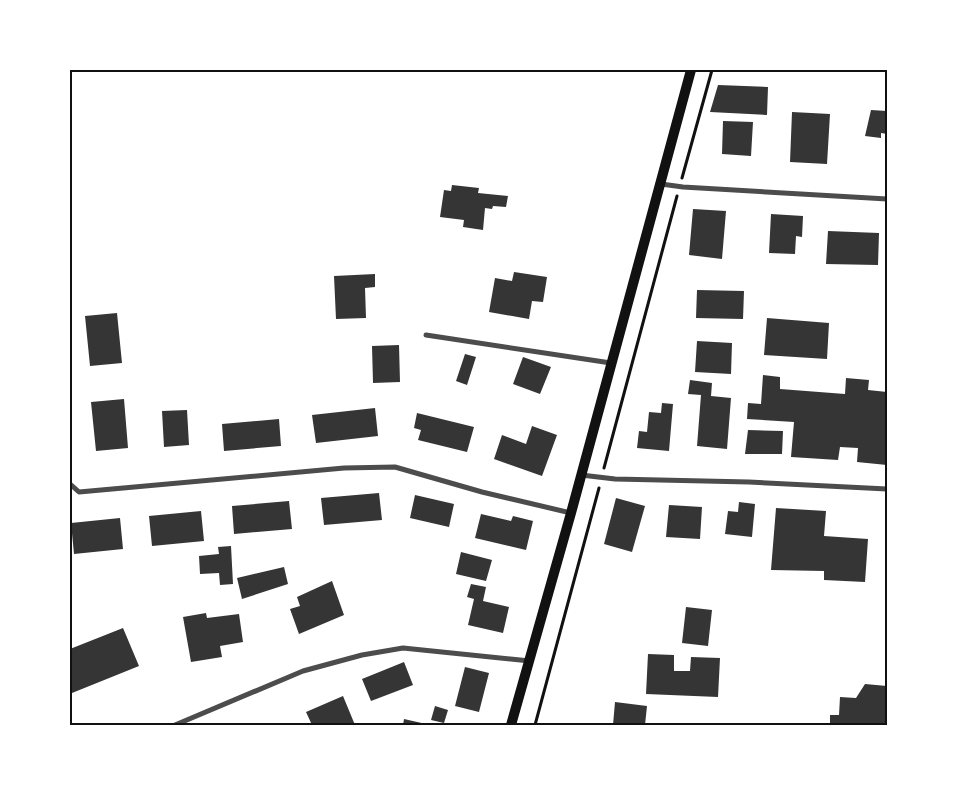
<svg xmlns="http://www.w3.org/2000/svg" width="957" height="795" viewBox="0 0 957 795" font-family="Lora,serif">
<rect width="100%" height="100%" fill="#fff"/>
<path fill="#353535" d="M718 85 768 87 767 115 710 112Z
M871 110 887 111V134L881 133V138L865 136Z
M792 112 830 114 827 164 790 162Z
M723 121 753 122 751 156 722 154Z
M452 185 479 188 478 193 508 196 506 207 493 206 492 209 485 208 483 230 463 227 464 220 440 217 444 190 451 191Z
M693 209 726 211 722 259 689 255Z
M771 214 803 216 802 237 796 236 795 254 769 253Z
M828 231 879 233 878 265 826 264Z
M514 272 547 277 543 302 532 301 529 319 489 312 495 278 512 281Z
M375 274V287L365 288 366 318 336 319 334 276Z
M697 290 744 291 743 319 696 318Z
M117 313 122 363 90 366 85 316Z
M767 318 829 323 827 359 764 355Z
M697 341 732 343 731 374 695 372Z
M399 345 400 382 373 383 372 346Z
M465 354 476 357 467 385 456 381Z
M523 357 551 367 540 394 513 384Z
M763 375 780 377V389L845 394 846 378 869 380 868 390 887 392V465L857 462 858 448 840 447 838 460 791 457 794 422 747 419 748 403 761 404Z
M690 380 712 383 711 396 731 398 727 449 697 446 701 395 688 394Z
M124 399 128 448 96 451 91 402Z
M662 403 673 404 669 451 637 448 639 431 647 432 649 412 661 413Z
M375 408 378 436 316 443 312 415Z
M187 410 189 445 164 447 162 411Z
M417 413 474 427 467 452 418 440 421 430 414 428Z
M279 419 281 446 224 451 222 424Z
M532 426 557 435 542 476 494 459 502 435 526 444Z
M748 430 783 431 782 454H745Z
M379 493 382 520 324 525 321 498Z
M415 495 454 504 449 527 410 518Z
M616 498 645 506 632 552 604 544Z
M289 501 292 529 234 534 232 506Z
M739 502 755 504 752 537 725 534 728 511 738 512Z
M669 505 702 507 700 539 666 537Z
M776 508 826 511 824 536 868 539 865 582 824 580V571L771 570Z
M201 511 204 541 152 546 149 516Z
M481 514 511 521 513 516 533 521 526 550 475 538Z
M120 518 123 549 74 554 71 523Z
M231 546 233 584 220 585 219 573 200 574 199 556 219 554 218 547Z
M461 552 492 560 486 581 456 574Z
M284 567 288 584 242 599 237 578Z
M332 581 344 615 299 634 290 609 300 606 297 597Z
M471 584 486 587 483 601 509 607 503 633 468 625 474 599 467 597Z
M686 607 712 610 708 646 682 643Z
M206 613 207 618 239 614 243 642 220 646 222 657 191 662 183 617Z
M123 628 139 666 72 693 70 687V649Z
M648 654 674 655V671H690L691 657 720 658 718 697 646 694Z
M404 662 413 685 371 701 362 679Z
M465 667 489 673 479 712 455 706Z
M865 684 887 686V725H830V715H839L840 697 856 698Z
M343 696 355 725H312L306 712Z
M615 702 647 706 645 725H613Z
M435 706 448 710 444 723 431 720Z
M404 719 426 724V725H403Z"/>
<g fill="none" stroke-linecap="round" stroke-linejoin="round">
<path stroke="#111" stroke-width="3" d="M682 178 712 70
M604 468 677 196
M535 725 599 488"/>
<path stroke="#4c4c4c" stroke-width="5" d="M661 184 683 187 887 199
M426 335 611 363
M581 475 615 479 749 482 887 489
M70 484 79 492 344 468 395 467 482 492 571 513
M175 725 303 671 362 655 403 648 530 661"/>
<path stroke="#111" stroke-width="10" d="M511 725 571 513 691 70"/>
</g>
<rect width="957" height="795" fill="none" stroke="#ffffff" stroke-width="142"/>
<rect x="71" y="71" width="815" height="653" fill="none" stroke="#111" stroke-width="2"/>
</svg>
